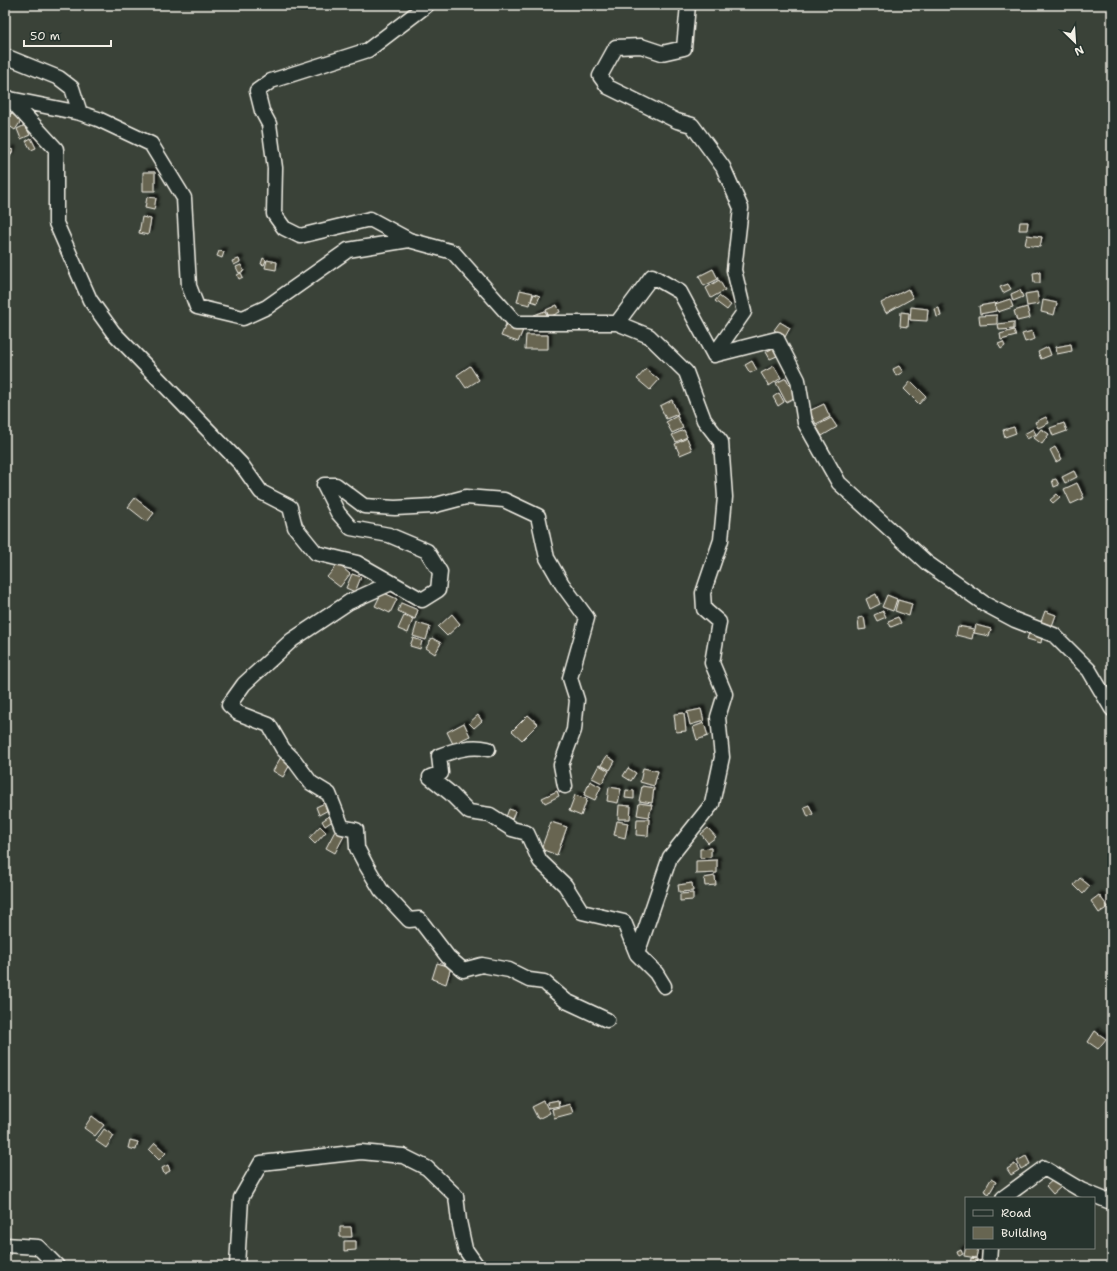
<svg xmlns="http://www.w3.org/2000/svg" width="1117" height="1271" viewBox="0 0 1117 1271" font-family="'Shantell Sans',sans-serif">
<defs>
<filter id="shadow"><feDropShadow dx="3.5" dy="-3.5" stdDeviation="1" flood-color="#0009"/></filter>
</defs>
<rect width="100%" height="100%" fill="#3a4238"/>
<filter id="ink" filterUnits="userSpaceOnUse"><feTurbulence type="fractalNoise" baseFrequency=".025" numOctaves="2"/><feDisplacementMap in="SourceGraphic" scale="8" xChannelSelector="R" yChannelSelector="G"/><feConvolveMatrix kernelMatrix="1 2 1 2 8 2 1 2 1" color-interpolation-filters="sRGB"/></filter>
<g filter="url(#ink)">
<path fill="#676551" stroke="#f4f1e8" filter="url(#shadow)" d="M11 113 21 121 15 130 5 123Z
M25 125 30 135 21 139 17 129Z
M31 138 36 148 31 150 26 141Z
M10 149 13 150 10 157 7 155Z
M143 172H155V191H143Z
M147 197 156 198 154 210 145 208Z
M142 217 151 219 148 235 139 233Z
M1020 222H1028L1027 230H1019Z
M1027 235 1042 237 1040 247 1025 245Z
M219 251 224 252 222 258 217 256Z
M263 258 266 260 264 265 261 264Z
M239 259 240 262 234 265 232 261Z
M267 260 277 262 276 270 265 268Z
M241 265 244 271 239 273 236 267Z
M713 269 718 279 704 286 699 276Z
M1040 272V283H1034L1033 273Z
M241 273 243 277 239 279 237 275Z
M719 280 725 290 711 298 706 288Z
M1008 284 1011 289 1003 293 1000 287Z
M908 289 913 298 886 313 881 303Z
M520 290 533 293 530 305 517 302Z
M1020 290 1023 297 1013 301 1011 294Z
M1037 292 1039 304 1027 306 1025 294Z
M534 294 540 296 537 303 531 301Z
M719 296 731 305 727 310 715 301Z
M1010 299 1013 307 998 312 995 304Z
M1043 300 1057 303 1054 315 1041 312Z
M995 303 996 311 980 314 979 306Z
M557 305 560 312 549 317 546 310Z
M911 307 928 309 927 321 910 320Z
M1027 307 1030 318 1017 321 1014 311Z
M939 308 941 316 937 317 935 309Z
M545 311 547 315 537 320 534 315Z
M901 312 909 313 908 327 900 326Z
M997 315V324L980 325 979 316Z
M780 322 790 328 785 337 774 330Z
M1014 322V329L999 330 998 324Z
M506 324 523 330 518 342 501 336Z
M1014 330 1016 336 1001 340 1000 334Z
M1032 331 1035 339 1025 342 1022 334Z
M526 335H548V349H525Z
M1003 342 1005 346 1001 349 998 344Z
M1071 344 1072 351 1057 354 1056 347Z
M1048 347 1051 355 1041 359 1038 352Z
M773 348 777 356 770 359 766 352Z
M752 361 757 370 750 373 745 365Z
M470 366 479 380 466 388 457 375Z
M774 366 781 378 769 386 761 373Z
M899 366 903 372 896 376 893 369Z
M646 369 659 380 650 390 637 379Z
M786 378 796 397 786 402 776 383Z
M911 381 926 396 919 404 904 389Z
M779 393 784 402 778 406 773 397Z
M672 400 678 414 666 419 660 406Z
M824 404 830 417 816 424 809 411Z
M677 416 683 428 672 433 666 422Z
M1046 417 1049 423 1038 428 1035 422Z
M831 418 837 427 822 436 816 426Z
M1064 423 1067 431 1053 436 1050 428Z
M1014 427 1016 433 1005 437 1003 430Z
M1033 429 1036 434 1027 439 1024 434Z
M1041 429 1049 434 1042 444 1034 438Z
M684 430 687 437 676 442 672 435Z
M687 438 692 450 680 455 675 444Z
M1055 447 1062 459 1056 462 1050 450Z
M1074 471 1077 477 1065 483 1062 477Z
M1056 479 1059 485 1054 487 1052 480Z
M1077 483 1084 498 1071 504 1064 489Z
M1057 494 1060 497 1053 503 1050 500Z
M135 498 154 513 147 522 128 507Z
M338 564 350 574 340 587 327 577Z
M352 574 361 577 355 592 346 588Z
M382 592 397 599 390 613 375 606Z
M876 594 880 604 870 609 866 599Z
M887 595 897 599 893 611 882 607Z
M898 600 912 604 909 616 895 611Z
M401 603 418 610 415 619 398 611Z
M883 611 886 617 877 621 874 615Z
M1045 611 1056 615 1052 626 1041 622Z
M452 614 460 624 447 636 438 627Z
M404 616 413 619 408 633 398 629Z
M864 617 866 629 859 630 858 618Z
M898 617 901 623 891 627 888 621Z
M417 623 430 627 426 640 413 636Z
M976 625 991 629 989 636 974 633Z
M958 626 974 629 972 639 956 635Z
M1029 633 1042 636 1041 643 1027 639Z
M413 638 422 641 420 649 410 646Z
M432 638 441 643 435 654 426 648Z
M701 709 704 721 690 725 687 712Z
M684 713 686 731 676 732 674 714Z
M478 715 482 721 474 728 469 723Z
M528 715 538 724 522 740 512 731Z
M464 723 470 736 453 744 447 732Z
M704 723 708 736 697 740 693 727Z
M282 755 292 761 283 777 273 771Z
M607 756 615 761 610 770 601 765Z
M599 765 609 771 602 783 592 778Z
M628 768 636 773 631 781 623 776Z
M643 768 658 771 654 786 640 782Z
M590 781 601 787 595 800 584 795Z
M642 786 654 788 652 803 639 801Z
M609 787 621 789 618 803 607 801Z
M626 790 634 791V799L625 798Z
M557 791 559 796 545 803 542 798Z
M575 795 587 799 581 816 569 811Z
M327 802 330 809 319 815 316 807Z
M639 803 652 805 649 817 637 815Z
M619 805 631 806 630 819H618Z
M809 805 813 814 808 817 804 807Z
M509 809 515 811 512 819 506 817Z
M331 815 334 820 325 826 322 821Z
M637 819H649L648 836 636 835Z
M617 821 628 823 625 838 614 835Z
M551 822 567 827 557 855 541 849Z
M320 826 326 832 315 844 309 838Z
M708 828 716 837 708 843 701 834Z
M335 831 344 836 335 853 326 848Z
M711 848V857L700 858V849Z
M717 860V873L696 874V861Z
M715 876 716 885 705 886 704 878Z
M1080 878 1090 886 1083 894 1074 885Z
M692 883 693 891 679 892 678 885Z
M693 893V900L680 901V894Z
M1099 895 1108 907 1099 913 1091 901Z
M437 963 451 967 446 984 432 979Z
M1095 1031 1106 1039 1098 1049 1088 1042Z
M558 1100 559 1106 549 1108 548 1102Z
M544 1101 550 1113 538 1119 532 1107Z
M570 1104 573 1113 554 1118 552 1109Z
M92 1116 104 1125 95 1136 84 1128Z
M104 1129 114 1136 106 1148 96 1141Z
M130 1140 138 1142 136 1150 128 1148Z
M155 1143 166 1153 159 1160 149 1150Z
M1026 1156 1030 1164 1021 1169 1017 1161Z
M1015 1164 1019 1170 1011 1175 1007 1169Z
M168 1165 170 1171 164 1174 162 1168Z
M1055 1178 1062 1186 1053 1194 1046 1186Z
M991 1179 996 1182 989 1194 984 1191Z
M340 1227H351L352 1237H340Z
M344 1241H356V1250L344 1251Z
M966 1245V1248H978L976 1258 964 1256Z
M961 1249 963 1254 959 1256 957 1251Z
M971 1258 977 1259 976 1266H970Z"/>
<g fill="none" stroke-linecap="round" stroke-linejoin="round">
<defs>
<path id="minor" d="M688 5 684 48 662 53 641 46 616 47 600 76 608 87 677 121 692 125 723 167 741 208 734 270 744 312 714 355
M5 56 59 78 72 88 80 113
M5 98 80 113 98 119 151 144 184 198 189 286 197 307 243 318 267 307 348 250 409 240 453 252 516 323H617L652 276 680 292 714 355 777 339 798 380 805 423 839 483 927 563 985 604 1015 620 1054 635 1089 670 1112 709
M9 98 56 149V223L90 300 113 332 241 464 261 492 290 507 295 527 316 553 357 563 422 600 438 590 440 572 427 551 389 535 351 528 338 513 324 485H336L364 506 395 508 432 506 466 497 504 500 538 516 547 558 562 584 587 618 570 678 577 700 574 730 561 765 565 786
M409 240 370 219 300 236 284 228 274 214 275 168 269 124 262 111 257 91 271 81 368 50 427 5
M617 323 649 336 686 372 704 420 721 442 725 497 721 540 703 593 704 609 719 622 712 663 725 694 718 717 722 757 712 804 670 857 637 954 656 973 664 986
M391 583 349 602 292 640 244 684 229 705 238 713 269 725 283 749 294 760 311 783 329 794 342 827 356 830 357 848 366 865 381 890 409 920 419 919 448 957 463 970 482 965 509 970 529 980 544 982 566 1001 607 1020
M488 749C471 745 455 750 439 756L441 773 430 777 450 793 469 812 490 815 512 829 527 833 540 861 565 885 582 912 624 922 637 954
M1003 1198 1044 1168 1081 1190 1108 1201 1112 1197
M5 1245 38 1247 57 1266
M237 1266 241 1198 261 1163 361 1152 403 1156 427 1168 456 1196 459 1221 465 1249 477 1266
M986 1266 989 1262 990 1248"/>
</defs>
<use href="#minor" stroke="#f4f1e8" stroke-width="17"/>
<use href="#minor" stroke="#26332d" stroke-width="14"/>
</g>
</g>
<rect width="1117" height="1271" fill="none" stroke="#26332d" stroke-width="20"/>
<rect x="10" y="10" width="1097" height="1251" fill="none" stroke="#f4f1e8" stroke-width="1.5" filter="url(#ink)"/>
<rect x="965" y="1197" width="130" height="52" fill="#26332d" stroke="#787f78"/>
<rect x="973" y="1210" width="20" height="6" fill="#26332d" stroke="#787f78"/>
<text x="1001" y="1217" font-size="12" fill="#f4f1e8">Road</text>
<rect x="973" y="1227" width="20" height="12" fill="#676551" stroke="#787f78"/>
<text x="1001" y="1237" font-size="12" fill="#f4f1e8">Building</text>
<g transform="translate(1075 42) rotate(155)" stroke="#26332d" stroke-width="3" paint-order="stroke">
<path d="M0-3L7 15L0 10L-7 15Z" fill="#f4f1e8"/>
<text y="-6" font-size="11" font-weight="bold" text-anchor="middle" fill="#f4f1e8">N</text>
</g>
<path d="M24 40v6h87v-6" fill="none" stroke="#f4f1e8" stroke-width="2"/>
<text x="30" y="40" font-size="12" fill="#f4f1e8" stroke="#26332d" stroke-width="3" paint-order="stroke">50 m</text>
</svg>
